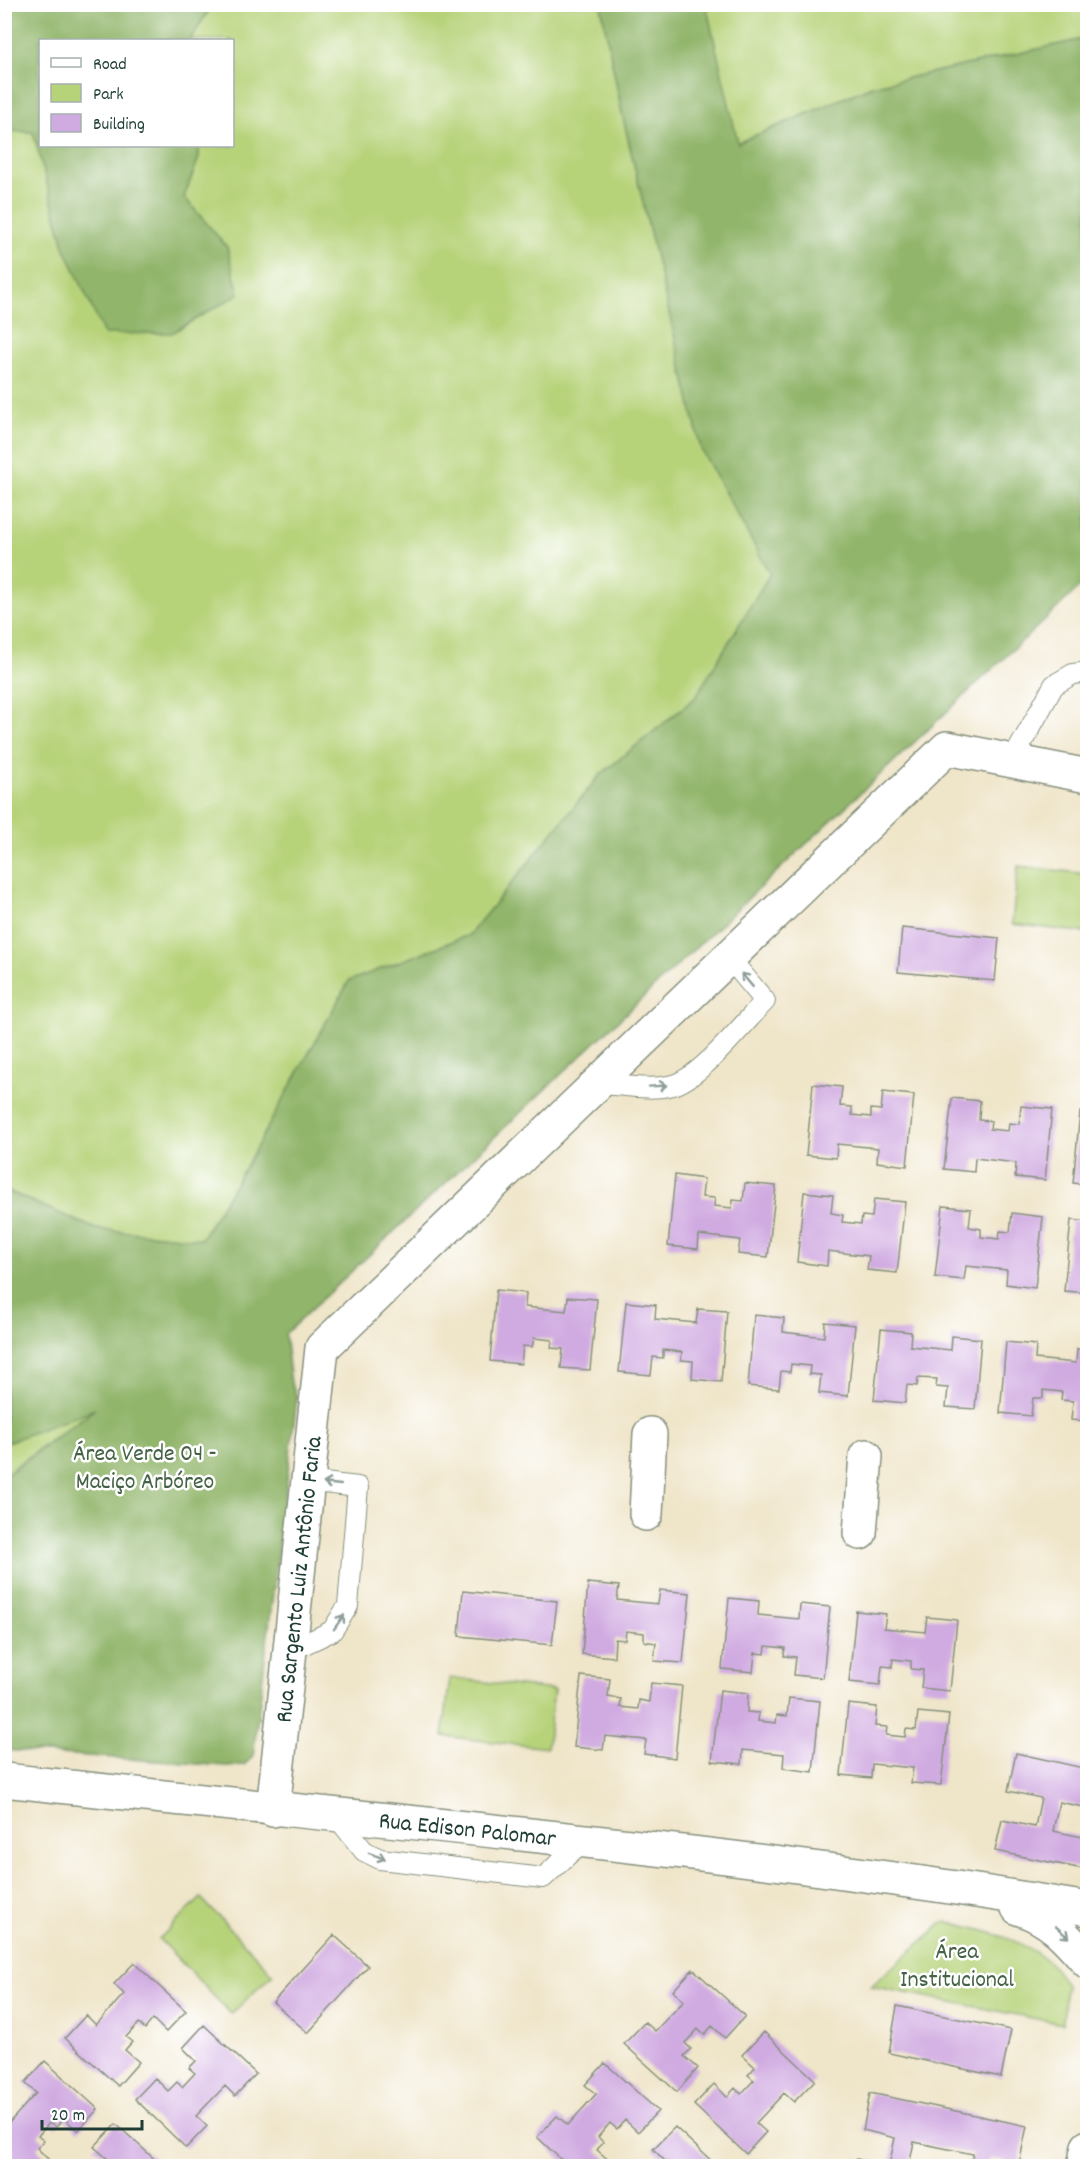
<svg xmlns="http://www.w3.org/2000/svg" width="1092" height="2171" viewBox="0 0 1092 2171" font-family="Dekko,sans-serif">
<rect width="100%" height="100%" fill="#fff"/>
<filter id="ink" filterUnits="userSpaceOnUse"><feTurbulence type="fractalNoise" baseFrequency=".0167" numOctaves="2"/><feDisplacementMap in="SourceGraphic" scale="12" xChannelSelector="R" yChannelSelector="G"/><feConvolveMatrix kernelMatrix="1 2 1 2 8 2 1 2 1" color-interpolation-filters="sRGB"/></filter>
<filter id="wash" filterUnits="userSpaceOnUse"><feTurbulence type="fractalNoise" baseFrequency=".008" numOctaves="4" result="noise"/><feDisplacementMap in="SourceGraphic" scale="24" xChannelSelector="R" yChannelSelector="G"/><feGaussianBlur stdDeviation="1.35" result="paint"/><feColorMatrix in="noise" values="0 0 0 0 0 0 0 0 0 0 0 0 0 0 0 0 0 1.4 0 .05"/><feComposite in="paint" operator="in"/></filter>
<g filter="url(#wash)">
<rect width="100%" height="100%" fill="#efe5c9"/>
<path fill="#b7d37a" stroke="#6b8857" stroke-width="1.5" d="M208 5H601L622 113 701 449 770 574 695 698 600 775 469 935 349 981 246 1166 201 1239 96 1229 5 1190V131L33 132 65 249 227 247 184 197 199 157V146H232V40H190L209 10Z
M706 5H1087V38L872 86 737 143Z
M1018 866 1087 874V933L1012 924Z
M97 1407 10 1470 5 1476V1443Z
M450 1678 554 1690 547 1748 443 1736Z
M201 1898 273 1974 231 2014 159 1939Z
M945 1921C979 1930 1016 1936 1045 1959 1053 1965 1060 1976 1066 1984L1063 2024 871 1986Z"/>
<path fill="#91b56a" stroke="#58794f" stroke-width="1.5" d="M5 4 208 5 209 10 190 40H40V146H199V157L184 197 227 247 239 294 172 333 104 334 65 249 33 132 5 131Z
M601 5H706L738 143 872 86 1087 38V580L285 1334 291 1383 297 1397 253 1757 244 1765 226 1766 5 1750V1476L95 1409 5 1443V1190L96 1229 201 1239 246 1166 349 981 469 935 600 775 695 698 770 574 701 449 622 113Z"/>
<g id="blocks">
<path fill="#d0abe1" d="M902 928 999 938 995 981 898 972Z
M813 1084 842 1087 840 1106 852 1107V1115L871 1117V1109L881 1110 883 1092 914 1095 907 1166 877 1162 878 1148 837 1144 836 1158 806 1155Z
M952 1098 980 1101 979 1120 991 1121 990 1129 1008 1131 1009 1123 1019 1124 1021 1106 1052 1109 1045 1180 1015 1177 1016 1163 975 1158 974 1172 944 1169Z
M1080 1112 1088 1113V1185L1073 1183Z
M675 1175 704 1179 702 1197 715 1198 714 1206 732 1208 733 1200 743 1201 745 1183 776 1186 768 1257 738 1254 740 1240 699 1235 698 1249 668 1246Z
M804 1192 833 1195 831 1213 843 1215 842 1222 861 1224 862 1216 872 1217 874 1199 905 1202 897 1273 867 1270 869 1256 828 1251 827 1266 797 1262Z
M943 1206 971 1209 969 1227 981 1229V1237L999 1239 1000 1231 1010 1232 1012 1213 1043 1217 1035 1288 1006 1284 1007 1270 966 1266 964 1280 935 1277Z
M1071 1220 1088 1222V1293L1064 1291Z
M496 1290 526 1293 525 1307 566 1311 568 1297 597 1299 590 1370 561 1368 563 1349 551 1348 552 1340 534 1338 532 1347 523 1346 521 1364 490 1361Z
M626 1302 656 1305 655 1319 696 1323 698 1309 727 1311 721 1382 692 1379 693 1361 681 1360 682 1352 663 1350V1358L653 1357 651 1375 619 1372Z
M754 1315 784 1318 783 1332 824 1337 825 1322 855 1325 848 1396 819 1393 821 1375 809 1374 810 1366 791 1364 790 1372 781 1371 779 1389 748 1386Z
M881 1329 911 1332 910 1346 951 1350 952 1336 981 1339 975 1409 946 1407 948 1388 936 1387 937 1379 918 1378 917 1386 907 1385 905 1403 874 1400Z
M1006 1342 1036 1345 1035 1359 1076 1363 1077 1349 1088 1350V1421L1071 1420 1073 1401 1061 1400 1062 1392 1043 1390V1398H1033L1031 1416 1000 1413Z
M588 1583 619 1586 617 1600 658 1604 660 1590 690 1593 683 1663 654 1661 656 1643 644 1641V1633L626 1631 625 1640 615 1639 614 1657 582 1654Z
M463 1591 557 1601 552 1645 459 1636Z
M729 1598 759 1601 758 1615 799 1619 800 1604 830 1607 823 1678 794 1675 796 1657 784 1656 785 1648 766 1646 765 1654 755 1653 753 1672 722 1669Z
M856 1611 886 1614 884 1628 925 1632 927 1617 957 1620 950 1691 921 1688 923 1670 911 1669V1661L893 1659 892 1667 882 1666 880 1685 849 1682Z
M581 1676 610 1679 608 1697 621 1699 620 1707 638 1709 639 1700 649 1702 651 1683 682 1686 675 1758 644 1754 646 1740 605 1736 603 1750 574 1747Z
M720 1690 748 1693 747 1712 759 1713 758 1721 776 1723 777 1715 787 1716 789 1698 820 1701 813 1772 783 1768 784 1754 743 1750 742 1764 712 1761Z
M848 1704 877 1707 875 1726 887 1727 886 1735 905 1737 906 1729 916 1730 918 1712 949 1715 941 1785 911 1783 913 1768 872 1764 871 1778 841 1775Z
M1016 1753 1088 1769V1808L1059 1802 1053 1831 1088 1838V1870L995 1851 1002 1820 1035 1827 1041 1798 1008 1791Z
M334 1935 368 1966 308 2033 273 2002Z
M134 1963 186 2011 166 2032 153 2019 145 2029 139 2023 126 2037 132 2042 125 2050 139 2062 118 2086 65 2038 86 2015 96 2025 124 1994 114 1984Z
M693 1969 745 2016 725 2038 712 2026 704 2035 698 2029 685 2043 691 2049 684 2056 698 2068 677 2092 624 2044 645 2022 655 2031 684 2001 673 1991Z
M897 2006 1011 2030 1001 2077 889 2053Z
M204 2025 256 2074 235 2096 225 2086 196 2116 207 2126 186 2148 135 2099 155 2078 168 2091 177 2082 182 2087 195 2073 189 2068 196 2061 183 2048Z
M764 2032 815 2080 794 2102 784 2093 756 2123 766 2132 746 2154 694 2105 714 2084 727 2097 735 2088 741 2094 754 2080 748 2075 755 2067 742 2055Z
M45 2061 98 2109 78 2131 64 2118 56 2127 50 2122 38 2136 44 2141 37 2148 50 2161 45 2166H10L4 2162V2121L8 2124 36 2093 25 2083Z
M605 2063 658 2111 638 2132 625 2120 617 2129 610 2123 598 2137 603 2142 597 2150 611 2162 607 2166H568L537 2137 557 2116 568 2125 596 2094 585 2085Z
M870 2093 1027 2126 1019 2164 990 2158 988 2166H970L973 2154 914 2142 909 2166H889L895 2138 863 2130Z
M116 2124 162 2166H101L108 2159 94 2147Z
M675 2127 717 2166H662L666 2162 653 2149Z
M857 2159 885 2166H855Z"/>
</g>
</g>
<g filter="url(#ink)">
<use href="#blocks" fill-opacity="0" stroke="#87917e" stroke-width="1.5"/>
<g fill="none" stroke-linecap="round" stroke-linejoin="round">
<defs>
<path id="lane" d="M1012 761 1054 685 1073 674 1088 672
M600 1084C623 1085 650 1091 673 1085 701 1077 744 1023 765 1001L730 959
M290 1651 332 1631 348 1606 358 1487 306 1481
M336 1816 364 1851 380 1859 543 1878 584 1840"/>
<g id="street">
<path d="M646 1514 650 1434"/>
<path d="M860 1533 866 1456"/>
<path id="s1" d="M4 1780C366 1820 729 1848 1088 1909"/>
<path id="s2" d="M273 1810 322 1348 947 748 1088 776"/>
<path d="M1018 1908C1050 1918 1067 1937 1088 1962"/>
<path d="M1084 2166 1088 2147"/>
</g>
</defs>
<use href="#lane" stroke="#87917e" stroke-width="22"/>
<use href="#street" stroke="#87917e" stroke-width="36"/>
<use href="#lane" stroke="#fff" stroke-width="20"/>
<use href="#street" stroke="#fff" stroke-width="33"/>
</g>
<defs><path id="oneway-shaft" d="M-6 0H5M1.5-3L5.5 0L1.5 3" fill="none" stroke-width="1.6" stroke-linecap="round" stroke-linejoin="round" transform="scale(1.5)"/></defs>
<g stroke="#8f9e9a">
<use href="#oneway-shaft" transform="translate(747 980) rotate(-130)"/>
<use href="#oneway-shaft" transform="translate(658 1086) rotate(-4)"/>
<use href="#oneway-shaft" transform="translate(332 1484) rotate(-174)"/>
<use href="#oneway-shaft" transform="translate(339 1622) rotate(-55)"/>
<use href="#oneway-shaft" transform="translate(377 1856) rotate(21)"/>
<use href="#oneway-shaft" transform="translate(1062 1932) rotate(42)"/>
</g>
</g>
<g text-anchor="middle" stroke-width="5" stroke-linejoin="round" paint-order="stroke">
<g font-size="24" fill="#456246" stroke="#fff">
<text x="145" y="1460">Área Verde 04 -<tspan x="145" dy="28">Maciço Arbóreo</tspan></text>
<text x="957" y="1958">Área<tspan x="957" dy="28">Institucional</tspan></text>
</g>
<g font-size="24" fill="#1f3d34" stroke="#fff">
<text dy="8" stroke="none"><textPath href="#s2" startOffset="232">Rua Sargento Luiz Antônio Faria</textPath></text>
<text dy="8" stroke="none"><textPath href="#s1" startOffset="466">Rua Edison Palomar</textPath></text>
</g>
</g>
<rect width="1092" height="2171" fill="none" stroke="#fff" stroke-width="24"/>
<rect x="39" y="39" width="195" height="108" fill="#ffffff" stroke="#a5b1ae" stroke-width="1.5"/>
<rect x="51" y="58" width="30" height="9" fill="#ffffff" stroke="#a5b1ae" stroke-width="1.5"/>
<text x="93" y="69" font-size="18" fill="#1f3d34">Road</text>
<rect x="51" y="84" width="30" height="18" fill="#b7d37a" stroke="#a5b1ae" stroke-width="1.5"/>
<text x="93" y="99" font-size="18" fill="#1f3d34">Park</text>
<rect x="51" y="114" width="30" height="18" fill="#d0abe1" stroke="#a5b1ae" stroke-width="1.5"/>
<text x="93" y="129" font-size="18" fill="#1f3d34">Building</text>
<path d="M42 2120v9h100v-9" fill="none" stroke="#1f3d34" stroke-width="3"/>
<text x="51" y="2120" font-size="18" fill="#1f3d34" stroke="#ffffff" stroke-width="4.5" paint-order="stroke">20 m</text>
</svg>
